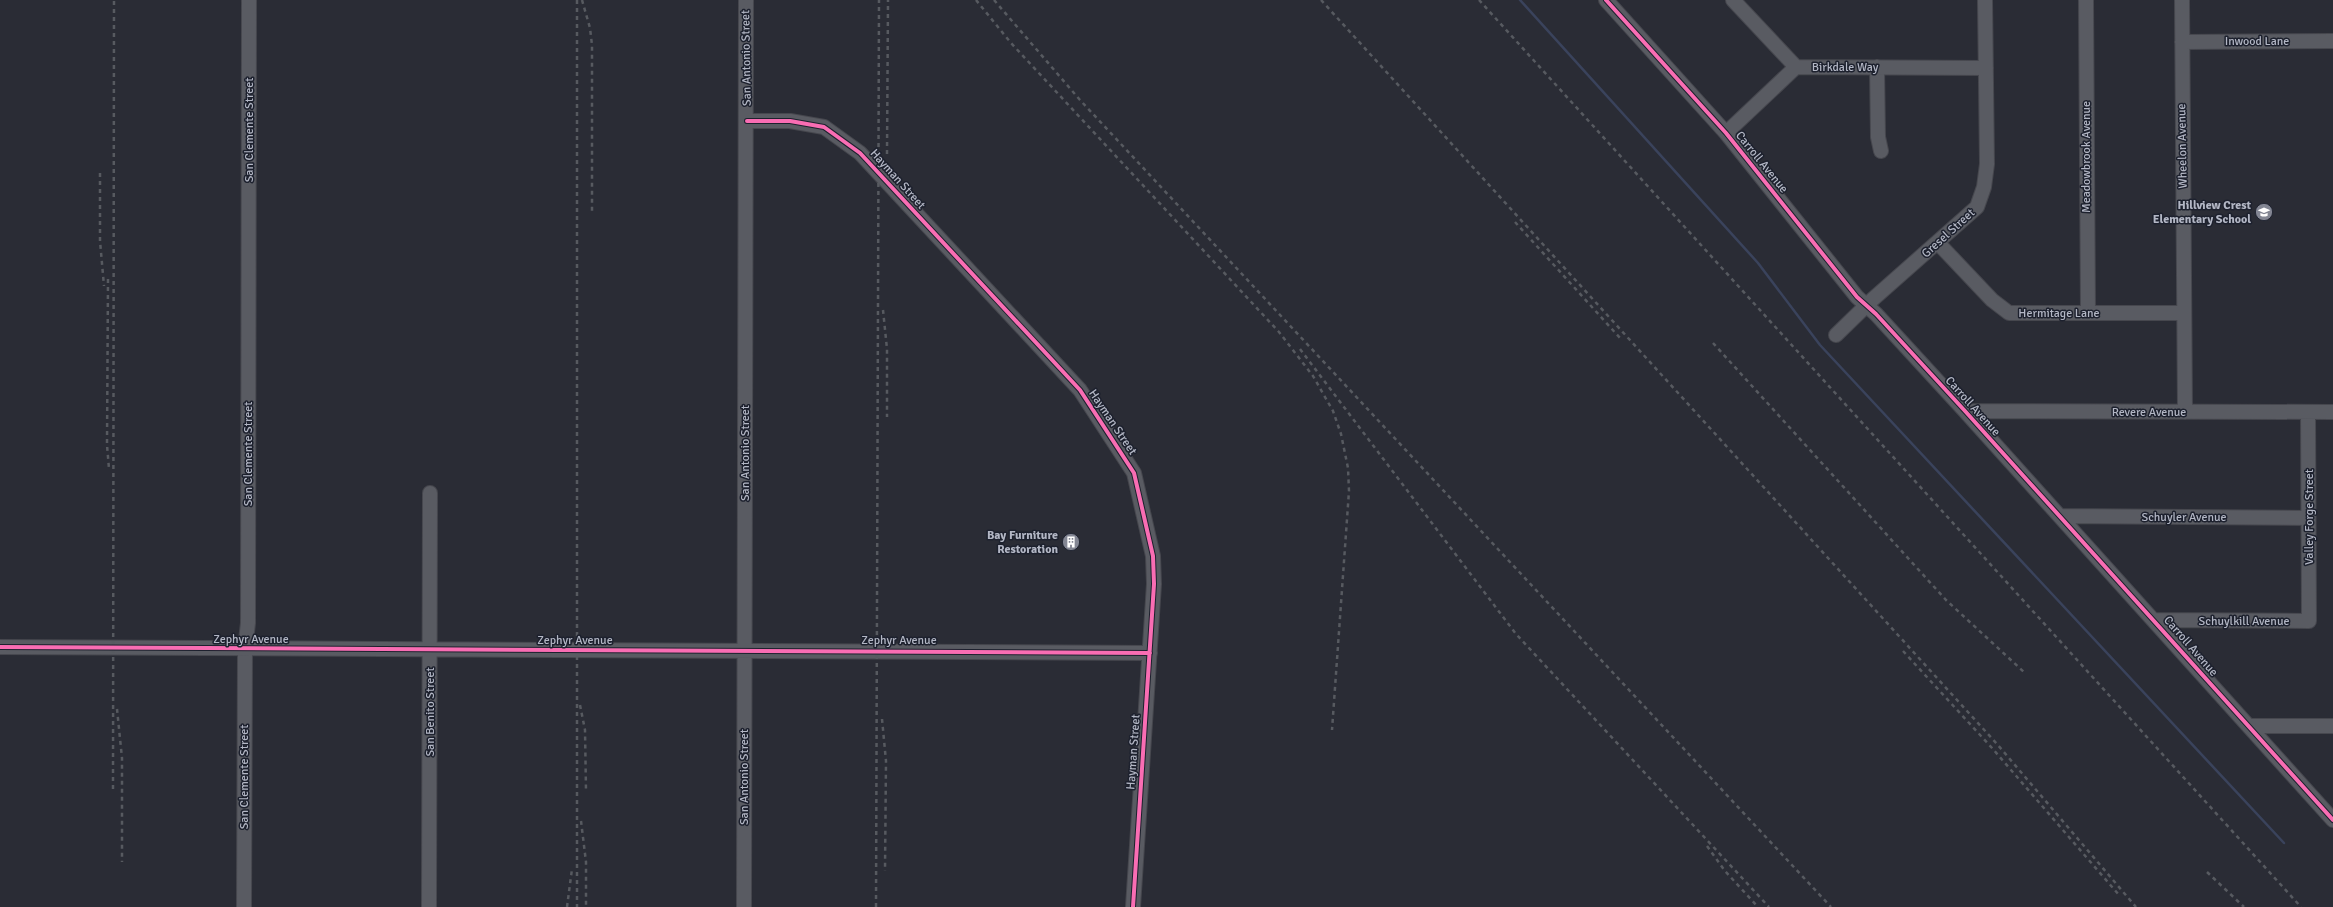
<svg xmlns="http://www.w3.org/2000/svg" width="2333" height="907" viewBox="0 0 2333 907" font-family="Signika,sans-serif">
<rect width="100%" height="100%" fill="#2a2c35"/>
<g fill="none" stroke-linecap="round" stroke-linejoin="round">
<path stroke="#3a435c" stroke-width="2.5" d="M1520 0 1758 263 1820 345 2284 843"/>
<defs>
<path id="minor" d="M1606 0 1726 133 1857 297 1876 314 1965 411 2333 820
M1733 0 1796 67 1986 68
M2086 0 2088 313
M2182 0 2185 412
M2182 42 2333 41
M1877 67 1878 137 1881 151
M747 121H790L824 127 860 153 1080 390 1134 473 1153 556 1154 584 1133 907
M1726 133 1796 67
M1938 243 1992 300 2009 313H2184
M1836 335 1873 299 1977 207 1984 187 1987 164 1985 0
M1965 411 2333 412
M2060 516 2308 518
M2154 620 2309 621 2308 412
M0 647 1150 653
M2249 726H2333
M244 907 245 649 248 623 249 0
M429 907 430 493
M744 907 746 0"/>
</defs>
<use href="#minor" stroke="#46474e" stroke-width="16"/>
<use href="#minor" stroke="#595b62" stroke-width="14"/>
<path stroke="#575a60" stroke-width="2.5" stroke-dasharray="4 4" stroke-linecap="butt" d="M577 0V907
M582 0 590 28 592 45V211
M976 0 1011 43 1279 332 1313 376 1333 411 1341 434 1348 468 1349 491 1332 730
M994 0 1080 100 1831 907
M1321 0 1997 744 2136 907
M1479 0 2301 907
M887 154 888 0
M100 173V241L104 286
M1515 222 1620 338
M108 279 107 445 109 469
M883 310 887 349V417
M1713 343 1946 600 2025 673
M1300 349 1516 634 1769 907
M1903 651 1992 748 2119 895
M580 705 585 730 586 791
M117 709 122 758V862
M882 719 886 761 885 871
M113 789 114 0
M581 821 586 862V907
M1707 846 1725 871 1758 907
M2207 872 2244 907
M567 907 572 869
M876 907 879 0"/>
<defs>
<path id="cycleway" d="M1606 0 1726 133 1857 297 1876 314 1965 411 2333 820
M747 121H790L824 127 860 153 1080 390 1134 473 1153 556 1154 584 1133 907
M0 647 1150 653"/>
</defs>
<use href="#cycleway" stroke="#1d212e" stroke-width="6"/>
<use href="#cycleway" stroke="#f96db3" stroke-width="4"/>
</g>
<defs>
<symbol id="school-disc" viewBox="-11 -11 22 22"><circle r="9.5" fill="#838693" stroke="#1d212e"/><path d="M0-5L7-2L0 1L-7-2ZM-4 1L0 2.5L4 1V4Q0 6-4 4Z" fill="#fff"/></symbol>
<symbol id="building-disc" viewBox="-11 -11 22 22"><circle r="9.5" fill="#838693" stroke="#1d212e"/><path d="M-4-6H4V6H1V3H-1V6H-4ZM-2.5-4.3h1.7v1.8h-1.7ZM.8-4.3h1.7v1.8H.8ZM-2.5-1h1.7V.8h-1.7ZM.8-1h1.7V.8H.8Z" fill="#fff"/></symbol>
</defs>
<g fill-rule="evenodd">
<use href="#school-disc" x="2254" y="202" width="20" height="20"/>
<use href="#building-disc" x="1061" y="532" width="20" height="20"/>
</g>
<g text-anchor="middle" stroke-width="3" stroke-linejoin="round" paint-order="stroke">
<g font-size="12" fill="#b3b7c5" stroke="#1d212e">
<text x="2257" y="45">Inwood Lane</text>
<text transform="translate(746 58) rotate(-91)" y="4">San Antonio Street</text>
<text x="1845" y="71">Birkdale Way</text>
<text transform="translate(249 130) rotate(-90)" y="4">San Clemente Street</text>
<text transform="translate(2182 146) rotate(-91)" y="4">Wheelon Avenue</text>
<text transform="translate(2086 157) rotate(-90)" y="4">Meadowbrook Avenue</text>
<text transform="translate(1762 162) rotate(51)" y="4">Carroll Avenue</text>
<text transform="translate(898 179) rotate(48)" y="4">Hayman Street</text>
<text transform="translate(1948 233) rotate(-42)" y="4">Gresel Street</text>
<text x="2059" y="317">Hermitage Lane</text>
<text transform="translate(1973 406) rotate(48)" y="4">Carroll Avenue</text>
<text x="2149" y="416">Revere Avenue</text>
<text transform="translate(1113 422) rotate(56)" y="4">Hayman Street</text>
<text transform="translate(745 453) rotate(-90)" y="4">San Antonio Street</text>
<text transform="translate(248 454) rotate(-90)" y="4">San Clemente Street</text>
<text x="2184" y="521">Schuyler Avenue</text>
<text transform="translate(2309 517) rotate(-90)" y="4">Valley Forge Street</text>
<text x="2244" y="625">Schuylkill Avenue</text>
<text x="251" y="643">Zephyr Avenue</text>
<text x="575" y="644">Zephyr Avenue</text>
<text x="899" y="644">Zephyr Avenue</text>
<text transform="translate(2191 646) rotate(49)" y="4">Carroll Avenue</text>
<text transform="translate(430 712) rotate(-90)" y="4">San Benito Street</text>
<text transform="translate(1133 752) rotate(-86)" y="4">Hayman Street</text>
<text transform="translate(244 777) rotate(-90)" y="4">San Clemente Street</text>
<text transform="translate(744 777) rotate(-90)" y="4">San Antonio Street</text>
</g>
<g font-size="12" font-weight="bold" fill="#b3b7c5" stroke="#1d212e" text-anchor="end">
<text x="2251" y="209">Hillview Crest<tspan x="2251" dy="14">Elementary School</tspan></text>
<text x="1058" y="539">Bay Furniture<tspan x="1058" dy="14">Restoration</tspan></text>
</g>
</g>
</svg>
